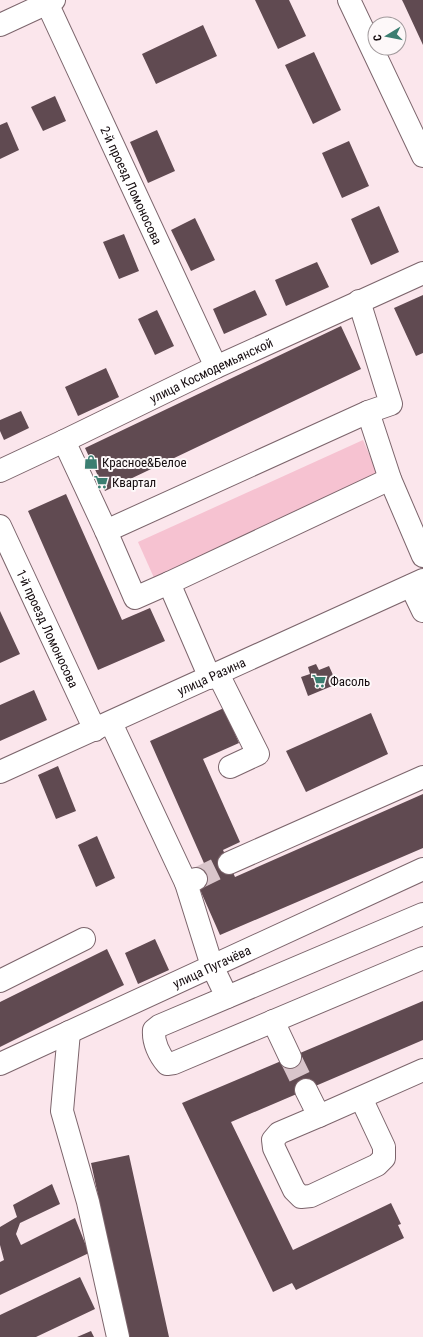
<svg xmlns="http://www.w3.org/2000/svg" width="423" height="1337" viewBox="0 0 423 1337" font-family="'Roboto Condensed',sans-serif">
<rect width="100%" height="100%" fill="#fbe6ec"/>
<path fill="#f6c2d1" d="M363 440 379 477 155 580 138 542Z"/>
<path fill="#604a51" d="M255 0H289L306 36 278 49Z
M402 0H423V45L404 4Z
M203 25 217 56 156 84 142 54Z
M314 52 341 110 313 124 285 65Z
M55 96 66 121 43 131 31 107Z
M7 122 19 150 0 159V125Z
M157 130 175 171 148 183 130 142Z
M349 141 369 186 342 198 322 153Z
M379 206 399 252 371 265 351 219Z
M195 218 215 260 191 271 171 230Z
M124 234 139 271 119 279 103 242Z
M317 262 329 287 286 306 275 280Z
M255 290 267 315 224 334 213 309Z
M423 295V353L416 356 394 308Z
M157 310 174 346 155 355 138 319Z
M341 326 361 369 105 491 85 448Z
M106 368 119 397 78 416 65 387Z
M21 411 29 428 4 440 0 431V420Z
M66 494 122 620 150 608 165 641 98 670 28 511Z
M0 611 20 654 0 663Z
M316 664 319 670 329 666 337 684 308 696 301 677 310 674 308 667Z
M34 690 47 720 0 741V705Z
M224 708 239 743 203 759 240 842 223 850 235 877 423 794V848L220 935 194 876 207 870 150 741Z
M371 713 388 754 306 792 286 751Z
M58 766 76 811 56 819 38 775Z
M97 836 115 878 96 887 78 845Z
M155 939 169 970 138 984 125 953Z
M107 949 124 985 0 1047V1002Z
M423 1001V1040L231 1122 293 1250 391 1203 401 1224 398 1225 404 1238 296 1290 292 1283 273 1292 182 1103Z
M129 1155 169 1337H129L91 1163Z
M52 1184 60 1204 20 1223 16 1234 21 1245 75 1218 89 1253 0 1295V1262L4 1260 0 1245V1227L17 1217 13 1205Z
M80 1277 95 1309 36 1337H0V1315Z
M91 1331 94 1337H77Z"/>
<g fill="none" stroke-linecap="round" stroke-linejoin="round">
<path stroke="#d9c5cb" stroke-width="22" stroke-dasharray="22 11" stroke-linecap="butt" d="M196 879 229 863
M290 1057 306 1090"/>
<defs>
<g id="minor">
<path d="M349 0 423 156"/>
<path id="s1" d="M47 3 216 367"/>
<path d="M0 25 54 0"/>
<path d="M368 412 390 479 423 556"/>
<path d="M64 441 106 531 135 598 169 583"/>
<path id="s2" d="M0 471 64 441 216 367 423 273"/>
<path id="s3" d="M0 526 95 730"/>
<path d="M106 531 368 412 391 404 359 301"/>
<path d="M411 586 423 611"/>
<path d="M218 674 258 754 230 767"/>
<path d="M210 678 169 583 390 479"/>
<path d="M111 723 186 883 196 879"/>
<path id="s4" d="M0 772 423 580"/>
<path d="M229 863 423 777"/>
<path d="M186 883 212 966 227 997"/>
<path d="M423 914 159 1026 154 1030C153 1042 159 1055 167 1064L174 1063 423 958"/>
<path d="M0 981 84 939"/>
<path d="M273 1021 290 1057"/>
<path d="M69 1032 62 1111 88 1202 118 1337"/>
<path id="s5" d="M0 1064 423 869"/>
<path d="M306 1090 319 1116 423 1070"/>
<path d="M319 1116 279 1133 273 1140 274 1148 294 1190 301 1197 311 1196 377 1165 384 1158V1147L361 1098"/>
</g>
</defs>
<use href="#minor" stroke="#7c656c" stroke-width="24"/>
<use href="#minor" stroke="#fff" stroke-width="22"/>
</g>
<defs>
<symbol id="shop-bare" viewBox="-9 -9 18 18"><path d="M-5-2.5h2.3a2.7 3.5 0 0 1 5.4 0H5L5.5 6h-11ZM-1.5-2.5h3a1.5 2.3 0 0 0-3 0Z" fill="#3b7e71" stroke="#fdf8f9" stroke-width="2.5" paint-order="stroke"/></symbol>
<symbol id="supermarket-bare" viewBox="-9 -9 18 18"><path d="M-6-5.5h2.5l.6 2H6L4.5 2H-2.5L-4.4-4H-6ZM-1.5 3.2a1.3 1.3 0 1 0 .1 0ZM3 3.2a1.3 1.3 0 1 0 .1 0Z" fill="#3b7e71" stroke="#fdf8f9" stroke-width="2.5" paint-order="stroke"/></symbol>
</defs>
<g fill-rule="evenodd">
<use href="#shop-bare" x="81" y="452" width="20" height="20"/>
<use href="#supermarket-bare" x="91" y="472" width="20" height="20"/>
<use href="#supermarket-bare" x="309" y="671" width="20" height="20"/>
</g>
<g text-anchor="middle" stroke-width="4" stroke-linejoin="round" paint-order="stroke">
<g font-size="13" fill="#160d10" stroke="#fdf8f9">
<text dy="5" stroke="none"><textPath href="#s1" startOffset="201">2-й проезд Ломоносова</textPath></text>
<text dy="5" stroke="none"><textPath href="#s2" startOffset="234">улица Космодемьянской</textPath></text>
<text dy="5" stroke="none"><textPath href="#s3" startOffset="113">1-й проезд Ломоносова</textPath></text>
<text dy="5" stroke="none"><textPath href="#s4" startOffset="232">улица Разина</textPath></text>
<text dy="5" stroke="none"><textPath href="#s5" startOffset="233">улица Пугачёва</textPath></text>
</g>
<g font-size="13" fill="#160d10" stroke="#fdf8f9" text-anchor="start">
<text x="102" y="467">Красное&amp;Белое</text>
<text x="112" y="487">Квартал</text>
<text x="330" y="686">Фасоль</text>
</g>
</g>
<g transform="translate(387 36) rotate(260)"><circle r="19" fill="#fdf8f9" stroke="#a19a9c"/>
<path d="M0-3L7 15L0 10L-7 15Z" fill="#3b7e71"/>
<text y="-6" font-size="11" font-weight="bold" text-anchor="middle" fill="#160d10">С</text>
</g>
</svg>
